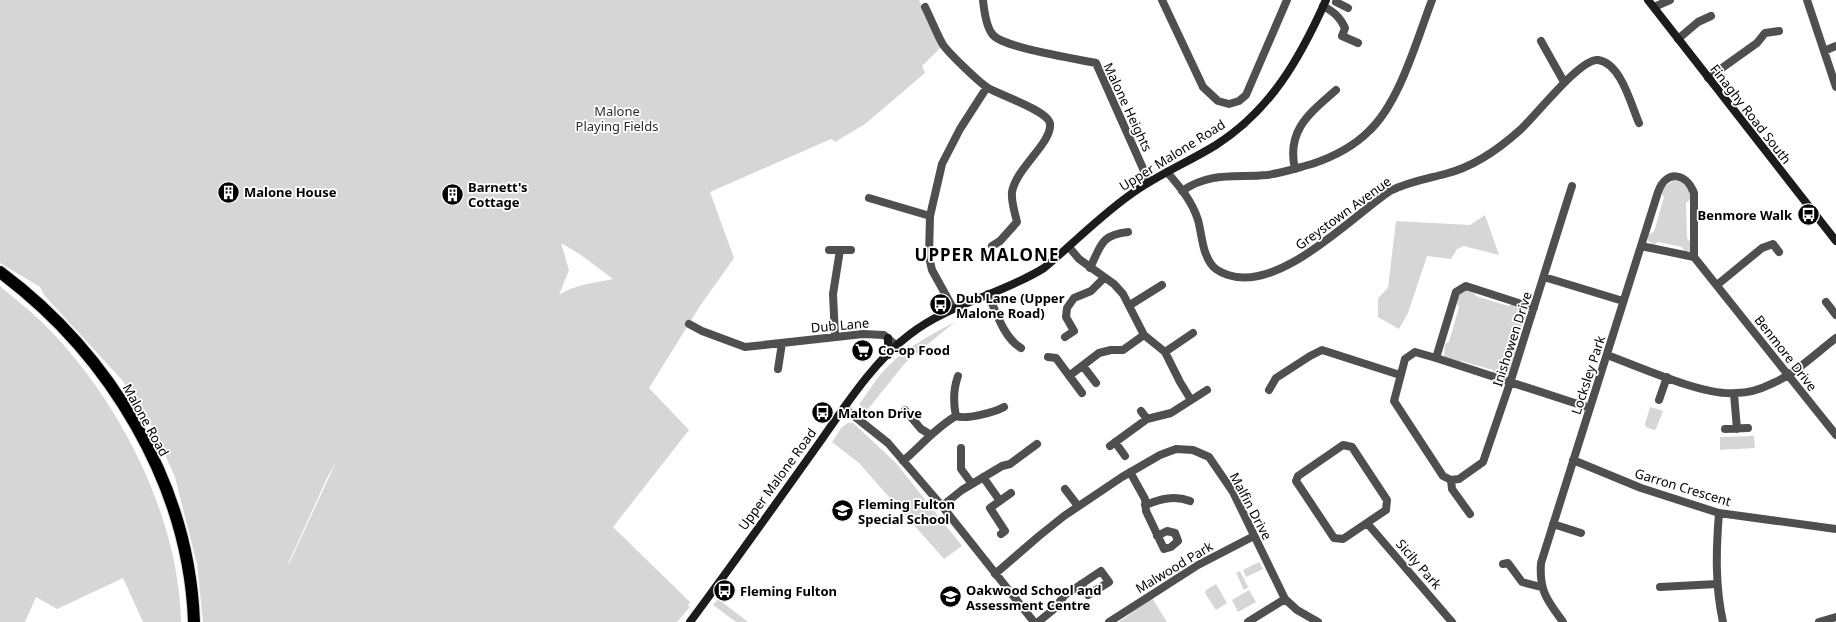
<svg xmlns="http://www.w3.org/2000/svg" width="1836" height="622" viewBox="0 0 1836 622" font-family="'Noto Sans',sans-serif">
<rect width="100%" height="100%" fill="#fff"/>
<path fill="#d6d6d6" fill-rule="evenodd" d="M0 0H919L941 47 922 66 925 73 865 124 835 142 831 139 710 192 734 258 700 306 649 388 689 430 613 527 690 602 688 605 690 607 677 622H203L197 564 175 477 154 430 122 380 44 295 40 287 0 263ZM561 243 581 255 613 279C593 283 576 284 559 295L569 270ZM336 462 289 564H288L327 478Z
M1673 181H1681L1690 191 1692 198 1686 203 1687 238 1692 244 1690 251H1684L1682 247 1658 242 1654 245 1648 241V235L1654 232 1664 197 1661 193 1664 187Z
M1485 215 1499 255 1464 246 1457 249 1451 259 1427 256 1408 313 1399 329 1378 317V298L1388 288 1396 221 1470 225Z
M0 286C15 299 32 312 46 326 119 400 179 516 181 622H143L123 578 57 609 36 597 25 622H0Z
M1468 290 1474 293 1476 296 1508 306 1512 304 1524 308 1527 312 1525 324 1522 325 1515 346 1517 349 1509 373 1506 376 1494 374 1493 370 1461 361 1458 363 1447 359 1444 356 1445 344 1449 342 1459 307 1457 304 1459 295Z
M955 322 906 362 864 414 860 406V403C867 393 873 384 880 375 900 351 928 336 955 322Z
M1650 407 1663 411 1656 429 1654 430 1646 427 1645 424Z
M848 423H853L896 463 962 546 944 559 859 463 832 442 842 427Z
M1754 436 1755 448 1720 450V437Z
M1259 562 1263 569 1246 577 1243 570Z
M1240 571 1248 587 1244 590 1236 573Z
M1216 584 1227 603 1216 610 1205 593 1206 590Z
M1249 590 1256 602 1238 612 1232 600Z
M1152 598 1167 622H1119Z
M718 599 748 622H736L713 605Z"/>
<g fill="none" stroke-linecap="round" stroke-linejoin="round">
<defs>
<path id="highway" d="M0 272C110 354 189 484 194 622"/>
</defs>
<use href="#highway" stroke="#dbdbdb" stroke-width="14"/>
<path stroke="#4f4f4f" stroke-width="8" d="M983 0C984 10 986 27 993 35 1004 48 1077 59 1096 63L1149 182
M1162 0 1203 87 1218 101 1229 104 1239 101 1246 95 1287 0
M1337 0 1336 2 1348 8
M1807 0 1836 87
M1323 6C1334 12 1340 17 1345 28L1342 36 1358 43
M925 7C931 19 936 32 942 43 946 51 980 83 988 88 1000 95 1049 111 1050 124 1052 143 1016 168 1012 192 1011 202 1015 213 1017 222L1000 241 992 246
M1654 7 1670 0
M1678 39 1698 22 1711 16
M1541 41 1564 82
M1824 51 1836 46
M1708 78 1757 43 1765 33 1779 31
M1295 169C1286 130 1310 113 1336 90
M1167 172C1180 187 1192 201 1198 220 1202 235 1202 251 1211 264 1215 270 1222 273 1228 275 1280 292 1350 218 1390 191 1408 182 1426 179 1445 174 1473 167 1499 149 1520 130 1535 117 1580 58 1598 60 1621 63 1631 105 1639 123
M1182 191C1211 171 1236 178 1267 175 1282 173 1297 168 1312 164 1333 157 1353 147 1369 131 1400 102 1417 39 1432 0
M869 198 930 216
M1069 247 1079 259 1114 284 1123 294 1144 335 1165 352 1180 382 1191 400
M829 250H851
M1694 257 1836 435
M1090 268C1101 246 1100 235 1128 232
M1544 277 1623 301
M1717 285 1762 248 1773 244 1779 252
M988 294C996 312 1004 338 1021 348
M1826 302 1836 315
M1130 305 1162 285
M953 308 932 270 929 257 930 216 942 164 960 129 987 87
M1534 308 1466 286 1456 292 1436 358 1590 408
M689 324 702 331 745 347 863 334 884 335 897 346
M835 336 833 294 840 250
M1065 337 1074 331 1066 317 1067 308 1074 298 1091 291 1104 278
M1165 352 1193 333
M1607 355C1640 367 1703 396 1736 393 1747 393 1761 389 1771 384 1795 374 1815 354 1836 338
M1048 357 1056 358 1082 393
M1436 358 1415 352 1405 359 1394 401 1443 476 1451 480 1459 479 1483 462 1510 383 1572 186
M1083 366 1096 383
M778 369 782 343
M1069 376 1099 353 1111 350H1123L1144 335
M1269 390 1276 378 1310 356 1322 350 1400 375
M1734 394 1737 429
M1659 400 1667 377
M844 408 888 443 942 506 1034 622
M905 410 921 429 931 435
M1141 411 1147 419
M956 416C953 402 953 390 958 376
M1725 429 1748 428
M1115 442 1125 456
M1343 445 1352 447 1387 500 1386 510 1343 539 1334 538 1296 481 1298 476Z
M1110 446 1147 419 1171 413 1207 390
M961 448V469L972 484
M1573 460 1641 488 1719 513 1836 529
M903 461C921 446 935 428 956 416 966 420 995 412 1004 407
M1130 472 1145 499 1146 511 1164 549 1171 547 1178 541 1175 533 1167 531 1157 536
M983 477 1000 501
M1451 480 1452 489 1470 514
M1065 489 1078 506
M1145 505C1161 499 1174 495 1190 501
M942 506 962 490 1002 466 1010 464 1037 444
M1719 513C1716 550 1715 586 1723 622
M1367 523 1452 622
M1553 524 1581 533
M1001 534 1005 531 990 508 1011 493
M1503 564 1508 563 1522 582 1541 587
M995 574 1039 536 1064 516 1122 477 1160 455 1176 449 1193 450 1209 457 1233 492 1285 599 1297 610 1318 622
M1660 587 1717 584
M1038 622 1053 610 1065 595 1101 571 1109 582 1088 595 1081 584
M1109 622 1198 565 1254 536
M1248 622 1285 599
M1563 622C1547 600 1539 591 1541 563L1658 192C1666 170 1686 172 1694 193V257L1641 246
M1819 622 1836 617"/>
<path stroke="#1c1c1c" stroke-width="8" d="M1648 0 1836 241
M888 355V338
M690 622C733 564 775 505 817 446 844 408 872 363 909 335 950 303 1001 295 1044 268 1074 243 1105 211 1137 190 1162 173 1190 161 1216 145 1271 110 1300 58 1326 0"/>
<use href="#highway" stroke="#000" stroke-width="12"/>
</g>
<defs>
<symbol id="building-disc" viewBox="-11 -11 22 22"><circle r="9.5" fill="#000" stroke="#fff"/><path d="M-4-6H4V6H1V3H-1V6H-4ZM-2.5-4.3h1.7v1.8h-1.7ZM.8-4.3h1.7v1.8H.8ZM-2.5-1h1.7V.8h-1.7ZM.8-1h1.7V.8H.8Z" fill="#fff"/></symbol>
<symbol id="bus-disc" viewBox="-11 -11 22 22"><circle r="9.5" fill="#000" stroke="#fff"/><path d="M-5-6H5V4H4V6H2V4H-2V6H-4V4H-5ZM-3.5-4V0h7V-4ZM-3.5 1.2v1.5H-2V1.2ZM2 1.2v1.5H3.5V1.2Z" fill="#fff"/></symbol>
<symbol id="supermarket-disc" viewBox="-11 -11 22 22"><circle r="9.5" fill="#000" stroke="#fff"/><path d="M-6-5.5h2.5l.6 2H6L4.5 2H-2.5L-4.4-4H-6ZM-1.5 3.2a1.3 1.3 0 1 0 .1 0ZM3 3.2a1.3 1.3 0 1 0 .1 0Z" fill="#fff"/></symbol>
<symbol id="school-disc" viewBox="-11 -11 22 22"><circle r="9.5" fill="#000" stroke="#fff"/><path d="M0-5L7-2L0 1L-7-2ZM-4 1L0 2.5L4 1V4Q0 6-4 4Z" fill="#fff"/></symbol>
</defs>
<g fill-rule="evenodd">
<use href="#building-disc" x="216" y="180" width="25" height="25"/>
<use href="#building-disc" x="440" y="182" width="25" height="25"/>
<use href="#bus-disc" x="1796" y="202" width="25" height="25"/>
<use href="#bus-disc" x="928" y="292" width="25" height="25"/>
<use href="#supermarket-disc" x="850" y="338" width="25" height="25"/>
<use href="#bus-disc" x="810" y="400" width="25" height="25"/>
<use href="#school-disc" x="830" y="498" width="25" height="25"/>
<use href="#bus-disc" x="712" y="578" width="25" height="25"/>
<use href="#school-disc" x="938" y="584" width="25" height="25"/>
</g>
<g text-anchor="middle" stroke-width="3.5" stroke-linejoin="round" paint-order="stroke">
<g font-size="13" fill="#000" stroke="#fff">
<text transform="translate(1128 107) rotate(65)" y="5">Malone Heights</text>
<text transform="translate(1751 114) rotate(52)" y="5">Finaghy Road South</text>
<text transform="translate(1172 155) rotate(-32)" y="5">Upper Malone Road</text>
<text transform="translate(1343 213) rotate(-36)" y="5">Greystown Avenue</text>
<text transform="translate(840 325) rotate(-5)" y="5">Dub Lane</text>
<text transform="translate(1512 339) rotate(-72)" y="5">Inishowen Drive</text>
<text transform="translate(1786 353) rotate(52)" y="5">Benmore Drive</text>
<text transform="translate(1588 375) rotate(-72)" y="5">Locksley Park</text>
<text transform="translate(146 420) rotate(61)" y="5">Malone Road</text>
<text transform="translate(777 479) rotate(-54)" y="5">Upper Malone Road</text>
<text transform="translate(1683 487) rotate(17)" y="5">Garron Crescent</text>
<text transform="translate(1251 506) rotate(62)" y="5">Malfin Drive</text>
<text transform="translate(1419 564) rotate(49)" y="5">Sicily Park</text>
<text transform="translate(1174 567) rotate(-31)" y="5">Malwood Park</text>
</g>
<g font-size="13" fill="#2d2d2d" stroke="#fff">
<text x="617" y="116">Malone<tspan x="617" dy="15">Playing Fields</tspan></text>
</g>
<g font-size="13" font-weight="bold" fill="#000" stroke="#fff" text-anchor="start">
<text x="468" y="192">Barnett's<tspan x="468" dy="15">Cottage</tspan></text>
<text x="244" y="197">Malone House</text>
<text x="1792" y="220" text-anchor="end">Benmore Walk</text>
<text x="956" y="303">Dub Lane (Upper<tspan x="956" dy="15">Malone Road)</tspan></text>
<text x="878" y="355">Co-op Food</text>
<text x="838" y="418">Malton Drive</text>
<text x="858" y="509">Fleming Fulton<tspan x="858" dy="15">Special School</tspan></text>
<text x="966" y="595">Oakwood School and<tspan x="966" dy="15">Assessment Centre</tspan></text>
<text x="740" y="596">Fleming Fulton</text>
</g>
<g font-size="17" font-weight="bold" letter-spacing="1" fill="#000" stroke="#fff">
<text x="987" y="261">UPPER MALONE</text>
</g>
</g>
</svg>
